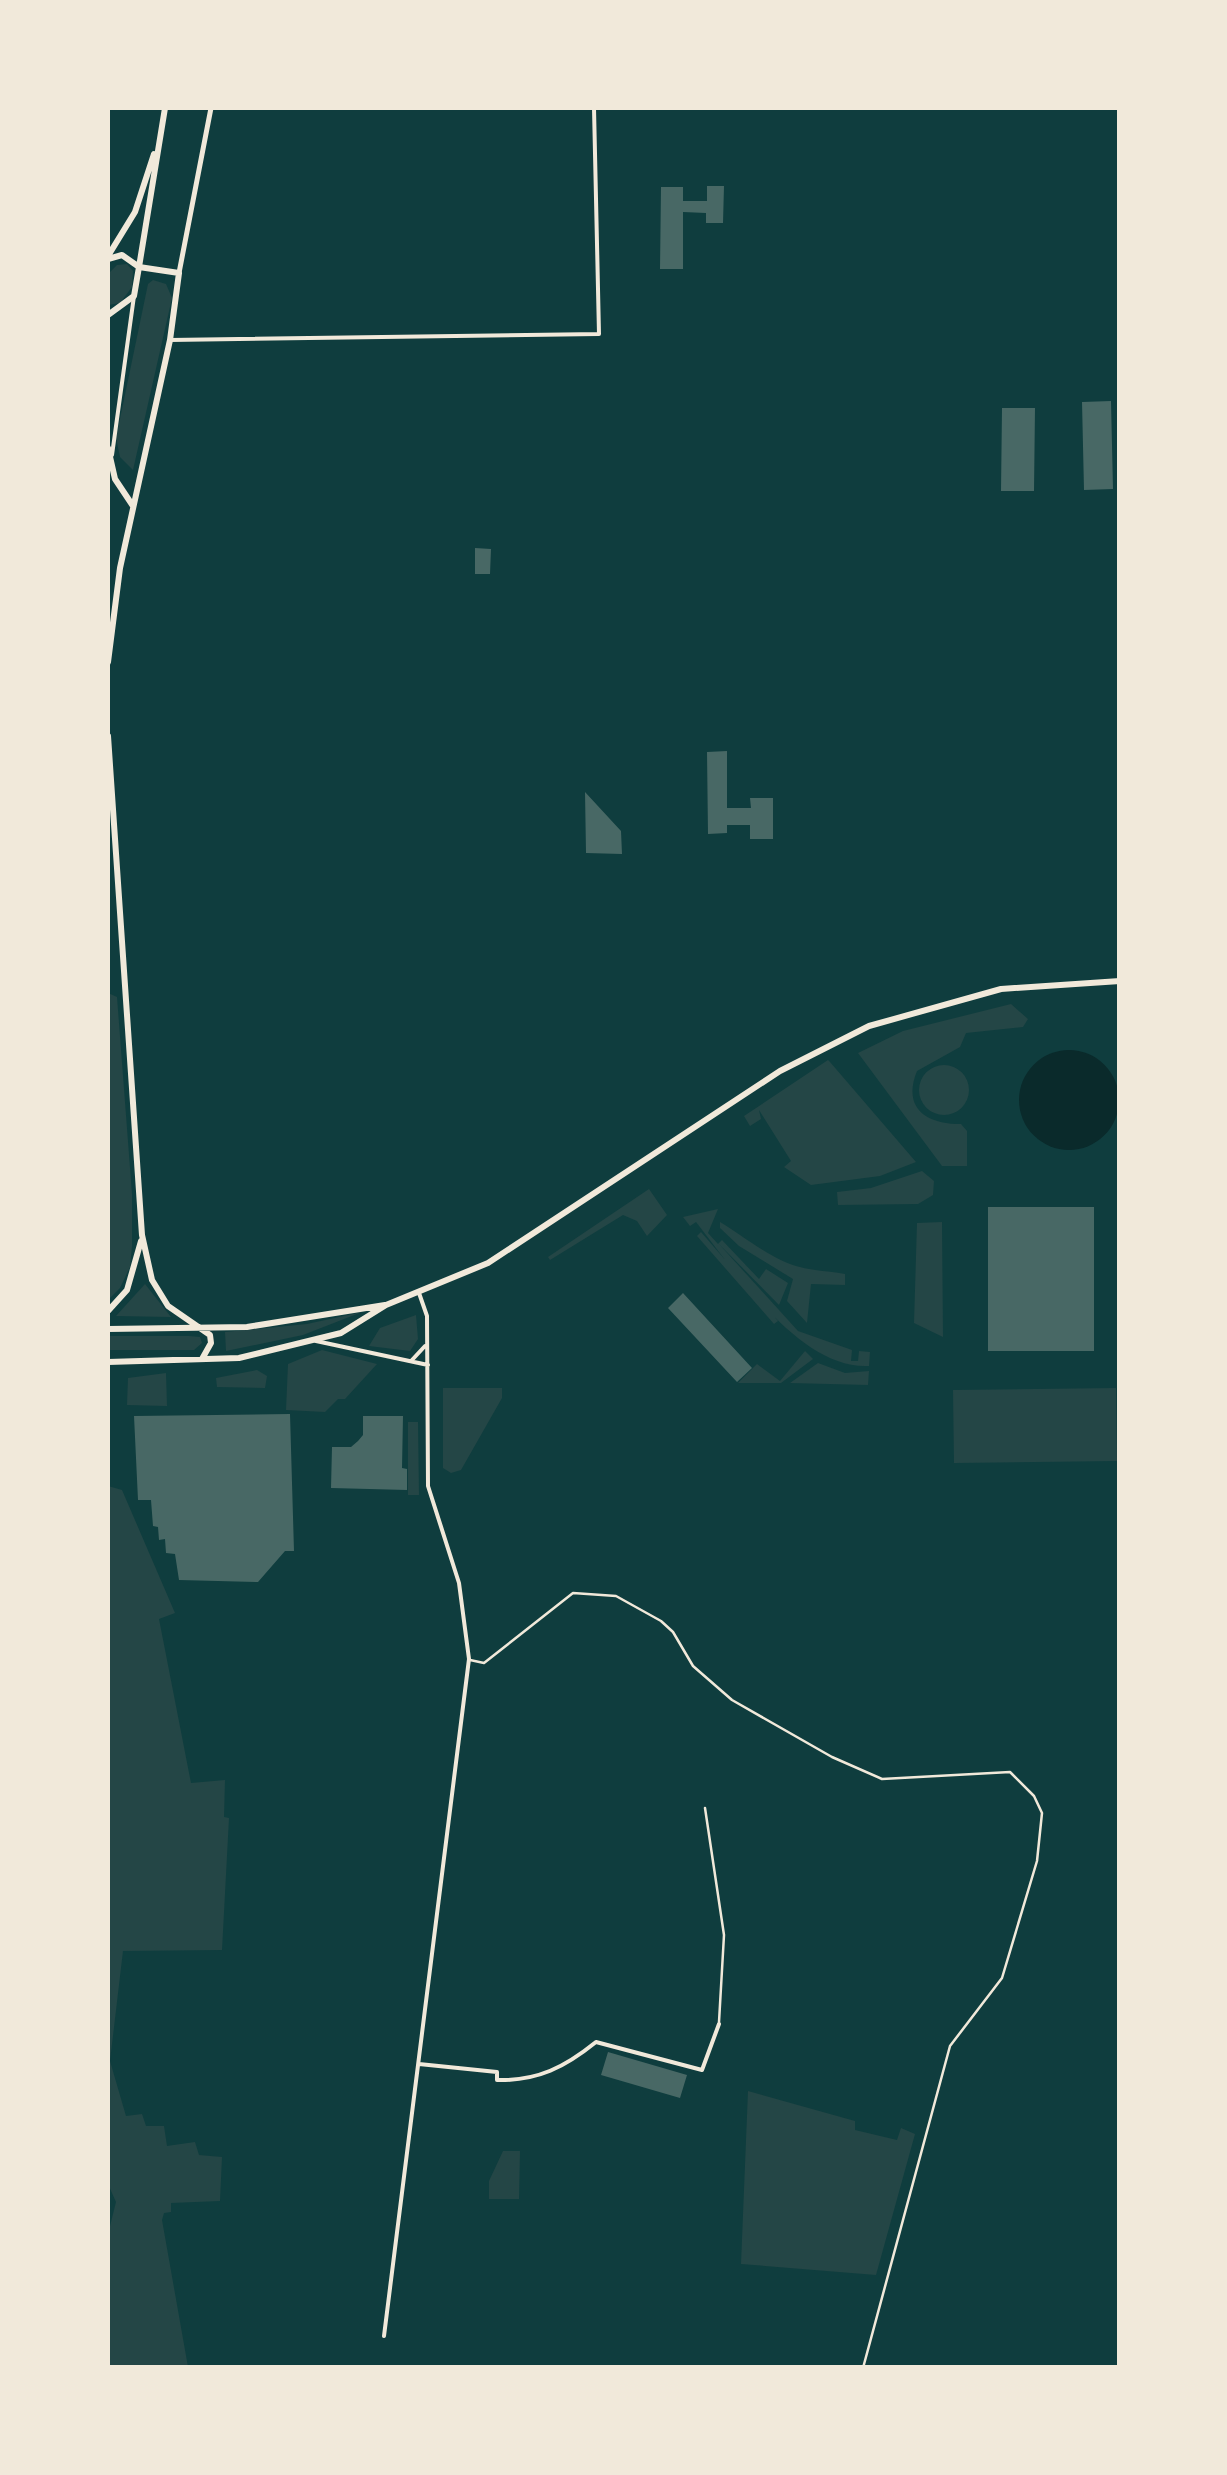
<svg xmlns="http://www.w3.org/2000/svg" width="1227" height="2475" viewBox="0 0 1227 2475" font-family="'Nunito Sans',sans-serif">
<rect width="100%" height="100%" fill="#0f3d3e"/>
<path fill="#244646" d="M127 264 133 271 132 287 120 303 108 305V274L117 265Z
M153 280 166 284 172 298 133 470 120 457 116 438 148 284Z
M108 993 117 997 132 1194V1246L130 1267 120 1288 108 1300Z
M1011 1004 1028 1019 1023 1027 966 1033 960 1047 917 1071C902 1108 926 1124 961 1124L967 1131V1166H942L858 1053 903 1031Z
M828 1060 830 1062 916 1162 880 1176 811 1185 784 1167 791 1161 759 1110 761 1119 750 1126 744 1116Z
M919 1090a25 25 0 1 1 50 0a25 25 0 1 1-50 0Z
M922 1171 934 1181 933 1195 918 1204 838 1205 837 1192 871 1188Z
M649 1189 667 1215 647 1236 637 1221 623 1215 550 1260 548 1257Z
M718 1209 708 1233 718 1244 722 1240 759 1279 766 1269 788 1283 779 1305 719 1244 798 1331 852 1350 851 1361H858L859 1351 870 1352 869 1366C801 1370 736 1273 696 1222L690 1226 683 1217Z
M720 1222C740 1234 773 1260 796 1266 812 1271 829 1271 845 1274V1285L811 1284 807 1323 787 1301 793 1279 739 1246 720 1228Z
M942 1222 943 1337 914 1323 917 1223Z
M701 1232 778 1321 774 1324 697 1236Z
M145 1284 171 1317 116 1316Z
M362 1312 303 1335 226 1351 225 1332 307 1324Z
M416 1315 418 1339 410 1351 369 1346 380 1328Z
M108 1336H189L200 1337 202 1343 194 1350H108Z
M322 1350 377 1364 345 1399H338L325 1412 286 1410 288 1364Z
M805 1351 813 1359 781 1383H738L757 1364 780 1381Z
M818 1363 845 1373 869 1371 868 1385 790 1383Z
M257 1370 267 1376 265 1388 217 1387 216 1378Z
M166 1373 167 1406 127 1405 128 1378Z
M443 1388H502V1398L461 1470 451 1473 443 1468Z
M1116 1388 1117 1461 954 1463 953 1390Z
M408 1422H418L419 1495H408Z
M108 1486 122 1490 175 1613 159 1619 191 1783 225 1780 224 1817 229 1818 222 1950 123 1951 110 2061 126 2116 142 2114 146 2126H164L167 2146 195 2142 199 2155 222 2157 220 2201 171 2203V2212L164 2213 162 2220 188 2367H108V2234L116 2202 108 2184Z
M748 2091 855 2121V2130L897 2140 901 2128 915 2134 876 2275 741 2264Z
M503 2151H520L519 2199H489V2181Z"/>
<path fill="#0a2a2b" d="M1019 1100a50 50 0 1 1 100 0a50 50 0 1 1-100 0Z"/>
<path fill="#486865" d="M707 186H724L723 223H706V213L683 212V269H660L661 187H683V201H707Z
M1111 401 1113 489 1084 490 1082 402Z
M1002 408H1035L1034 491H1001Z
M475 548 491 549 490 574H475Z
M727 751V808H751L750 798H773V839H750V825H727V833L708 834 707 752Z
M585 792 621 831 622 854 586 853Z
M988 1207H1094V1351H988Z
M683 1293 752 1368 737 1382 668 1308Z
M290 1414 294 1551H285L258 1582 179 1580 175 1554 166 1553 165 1539 159 1540 158 1527 153 1526 151 1500H138L134 1416Z
M363 1416H403L402 1468 407 1469V1490L331 1488 332 1447H351L358 1441 363 1435Z
M608 2052 687 2075 680 2098 601 2075Z"/>
<g fill="none" stroke-linecap="round" stroke-linejoin="round">
<path stroke="#f1e9da" stroke-width="2.5" d="M470 1660 484 1663 573 1593 616 1596 661 1621 673 1632 693 1666 732 1700 832 1757 882 1779 1010 1772 1034 1796 1042 1813 1037 1861 1002 1978 950 2046 863 2368
M705 1808 724 1935 719 2022"/>
<path stroke="#f1e9da" stroke-width="4" d="M170 340 599 334 594 108
M112 455 134 296
M316 1341 428 1365
M412 1360 425 1346
M419 2064 497 2072V2080C538 2081 565 2067 596 2042L702 2070 719 2024
M384 2336 469 1659 459 1583 428 1486 427 1316 419 1293"/>
<path stroke="#f1e9da" stroke-width="5" d="M179 273 211 108"/>
<path stroke="#f1e9da" stroke-width="6" d="M108 256 135 212 154 154
M108 259 122 255 139 267 134 296 108 315
M108 448 115 479 133 506
M108 662 120 568 170 340 179 273 139 267 165 108
M108 736 142 1235 152 1280 168 1306 210 1335 211 1343 202 1359
M108 1311 127 1290 141 1241
M108 1329 247 1327 385 1305
M108 1362 239 1358 341 1333 386 1305 488 1263 780 1071 869 1026 1001 989 1120 981"/>
</g>
<rect width="1227" height="2475" fill="none" stroke="#f1e9da" stroke-width="220"/>
</svg>
